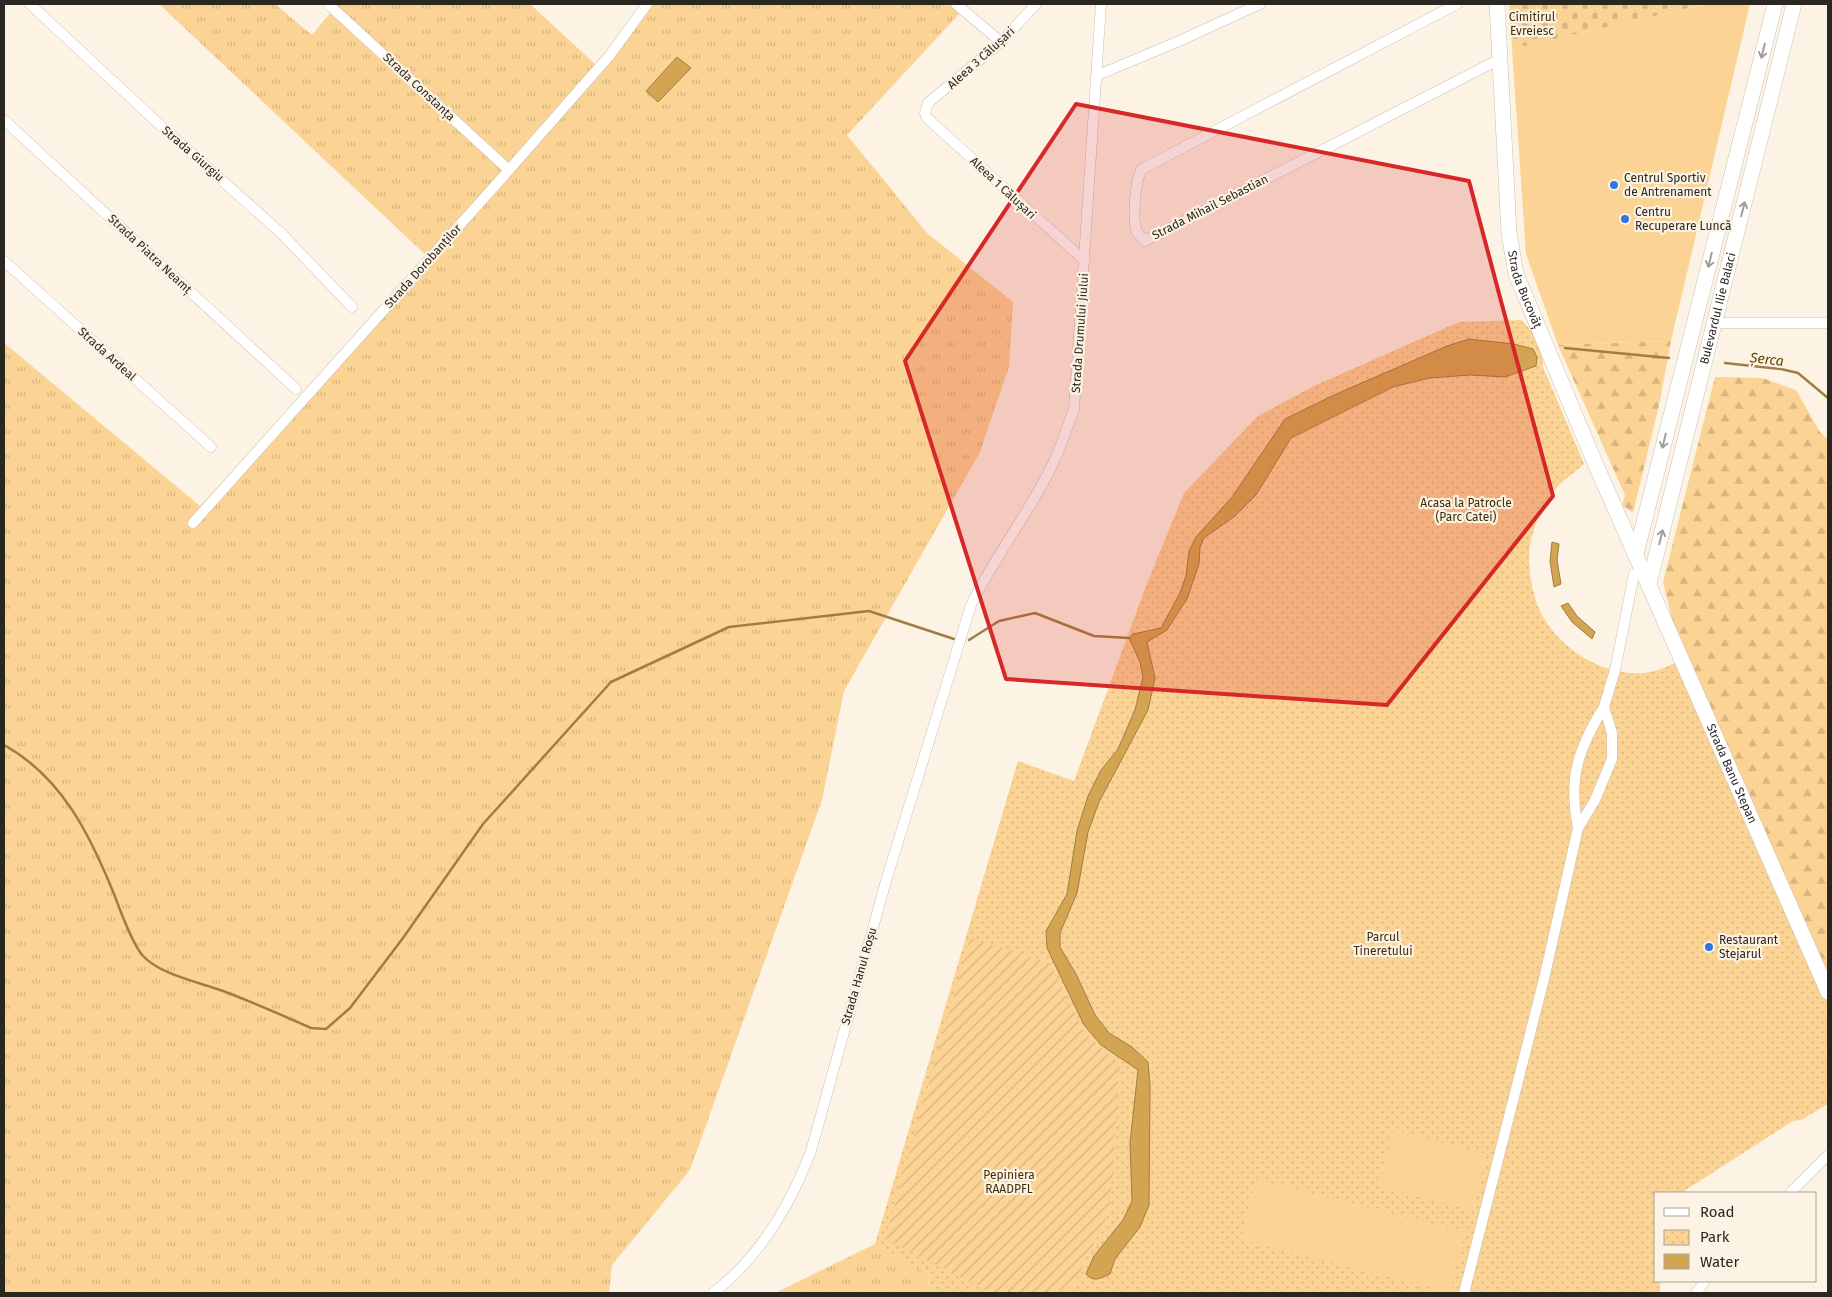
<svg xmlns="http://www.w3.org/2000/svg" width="1832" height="1297" viewBox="0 0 1832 1297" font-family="'Fira Sans',sans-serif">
<defs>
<pattern id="grass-tufts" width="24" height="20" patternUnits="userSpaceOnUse" patternTransform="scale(1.25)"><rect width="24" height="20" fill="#fbd394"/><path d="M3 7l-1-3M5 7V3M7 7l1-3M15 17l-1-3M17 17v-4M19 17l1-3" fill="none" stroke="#d7b57f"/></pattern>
<pattern id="forest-firs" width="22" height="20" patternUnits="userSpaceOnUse" patternTransform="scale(1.25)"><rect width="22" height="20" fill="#fbd394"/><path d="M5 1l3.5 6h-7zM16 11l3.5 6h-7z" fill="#d7b57f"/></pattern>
<pattern id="cemetery-stones" width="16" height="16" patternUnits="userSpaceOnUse" patternTransform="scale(1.25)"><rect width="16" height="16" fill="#fbd394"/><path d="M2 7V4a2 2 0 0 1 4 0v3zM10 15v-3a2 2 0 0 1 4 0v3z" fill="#d7b57f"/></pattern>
<pattern id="park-dots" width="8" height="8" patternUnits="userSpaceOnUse" patternTransform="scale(1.25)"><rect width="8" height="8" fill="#fbd394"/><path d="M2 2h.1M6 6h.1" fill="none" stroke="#d7b57f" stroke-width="1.8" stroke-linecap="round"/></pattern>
<pattern id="garden-furrows" width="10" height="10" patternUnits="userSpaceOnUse" patternTransform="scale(1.25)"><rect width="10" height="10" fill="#fbd394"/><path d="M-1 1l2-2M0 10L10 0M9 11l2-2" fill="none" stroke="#d7b57f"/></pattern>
</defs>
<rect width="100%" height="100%" fill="#fcf3e4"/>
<path fill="url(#grass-tufts)" d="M159 4H275L312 35 338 4H530L596 65 644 4H949L960 13 847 135 927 233 1013 302 1009 367 980 452 844 691 822 800 690 1170 612 1265 609 1293H4V343L200 506 431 260Z
M875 1244 929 1274 928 1293H775Z"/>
<path fill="url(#forest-firs)" d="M1671 341 1660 401 1633 513 1622 505 1625 495 1558 345Z
M1715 377 1762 378 1796 390 1820 432 1828 439V991L1682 660 1663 582Z"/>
<path fill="url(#cemetery-stones)" d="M1509 4H1707L1512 49Z"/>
<path fill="url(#park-dots)" d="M1521 320C1537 336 1543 344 1543 367L1584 464C1574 473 1560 482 1553 492 1541 509 1529 535 1529 556 1529 575 1533 598 1542 615 1561 650 1603 676 1643 673 1657 672 1670 665 1682 660L1828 991V1104L1801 1120 1793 1121 1681 1193H1656V1281H1660V1293H928L929 1274 875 1244 1018 761 1074 781 1146 586 1184 493 1258 416 1316 385 1459 322Z"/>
<path fill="url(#garden-furrows)" d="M970 938 1050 963 1084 1032 1120 1065 1110 1210 1073 1286 1051 1293H993L885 1239Z"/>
<path fill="#fbd394" d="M1707 4H1750L1671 341 1558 345 1526 254 1512 49Z
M1393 1130 1487 1154 1473 1211 1379 1187Z
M1256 1179 1465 1232 1450 1292 1241 1240Z"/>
<path fill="#d3a451" stroke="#a07e43" d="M677 57 691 68 658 102 646 91Z
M1469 339 1514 344 1533 349 1537 357 1536 366 1505 377 1470 375 1430 378 1393 387 1291 438 1256 495 1235 516 1204 538 1200 547 1199 564 1187 599 1167 630 1147 642 1155 678 1148 710 1099 802 1088 832 1077 893 1060 933V947L1076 974 1095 1015 1109 1033 1132 1047 1148 1062 1150 1085 1149 1205 1140 1227 1115 1259 1110 1274C1101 1278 1094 1283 1086 1274L1094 1256 1123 1220 1132 1201 1130 1143 1138 1070 1101 1045 1084 1025 1047 948 1046 931 1067 894 1077 831 1088 796 1101 770 1118 749 1135 710 1143 677 1140 662 1129 638 1133 634 1161 628 1180 593 1186 576 1189 551 1196 537 1232 497 1285 419 1334 395 1447 346Z
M1552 542 1559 544 1557 560 1561 584 1554 587 1550 561Z
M1568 603 1577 616 1595 632 1592 639 1572 622 1561 606Z"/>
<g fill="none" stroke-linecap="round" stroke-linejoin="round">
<path stroke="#a07e43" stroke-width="2.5" d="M1565 348 1669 358
M1725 363 1781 369 1798 373 1828 398
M969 640 999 621 1035 613 1094 636 1129 638
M4 745C62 777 90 835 114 894 120 910 132 944 143 956 161 975 199 982 223 991 252 1002 282 1015 311 1028L326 1029 350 1008 403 938 483 824 611 682 729 627 869 611 954 639"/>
<defs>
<path id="street" d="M30 4 160 125 281 233 352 307
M328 4 509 170
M956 4 1001 42
M1036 4 1001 42 928 103 925 113 927 118 1085 261
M1457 4 1142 169C1135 180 1132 219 1137 232 1138 234 1143 238 1145 241L1500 59
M1098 75 1177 42 1260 4
M4 120 296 389
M4 261 211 447
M1715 323H1828
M193 523 509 170 610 55 647 4
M1578 828C1568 778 1578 749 1604 707
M1790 1193 1828 1155
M713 1293C760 1257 790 1206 811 1151L886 881 971 605C995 555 1032 510 1055 459 1062 443 1068 426 1074 409L1101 4
M1464 1293 1544 979 1578 828 1595 800 1612 759V733L1604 707 1615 670 1634 574
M1696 1293 1705 1281"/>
<g id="secondary">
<path id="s1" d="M1497 4 1509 233 1516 274 1595 463 1828 992"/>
<path d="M1636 554 1775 4"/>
<path id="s2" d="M1649 584 1794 4"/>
</g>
</defs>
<use href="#street" stroke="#c9c0b2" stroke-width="11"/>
<use href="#secondary" stroke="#c9c0b2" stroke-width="16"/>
<use href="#street" stroke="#fff" stroke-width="10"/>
<use href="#secondary" stroke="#fff" stroke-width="15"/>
</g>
<defs><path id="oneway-shaft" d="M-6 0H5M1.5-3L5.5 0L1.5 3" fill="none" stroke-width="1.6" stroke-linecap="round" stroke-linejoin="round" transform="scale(1.25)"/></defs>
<g stroke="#9f9e9b">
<use href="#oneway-shaft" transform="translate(1763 51) rotate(104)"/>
<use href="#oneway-shaft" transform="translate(1743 209) rotate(-76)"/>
<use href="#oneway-shaft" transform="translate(1710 260) rotate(104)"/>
<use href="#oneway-shaft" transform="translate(1664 441) rotate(104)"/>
<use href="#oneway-shaft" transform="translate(1661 537) rotate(-76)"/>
</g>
<path fill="#d62828" fill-opacity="0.2" stroke="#d62828" stroke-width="4" stroke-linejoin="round" d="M1076 104 1469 181 1553 496 1387 705 1006 679 905 361Z"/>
<g fill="#2f76e3" stroke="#fcf3e4" stroke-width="2">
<circle cx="1614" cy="185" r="5"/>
<circle cx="1625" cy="219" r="5"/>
<circle cx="1709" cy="947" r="5"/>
</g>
<g text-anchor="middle" stroke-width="4.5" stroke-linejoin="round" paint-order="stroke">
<g font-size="12" fill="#412d08" stroke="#fcf3e4">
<text x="1532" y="21">Cimitirul<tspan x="1532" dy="14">Evreiesc</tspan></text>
<text x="1466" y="507">Acasa la Patrocle<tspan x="1466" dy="14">(Parc Catei)</tspan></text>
<text x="1383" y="941">Parcul<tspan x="1383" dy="14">Tineretului</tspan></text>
<text x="1009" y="1179">Pepiniera<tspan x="1009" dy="14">RAADPFL</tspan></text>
</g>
<g font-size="12" fill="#2a2721" stroke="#fcf3e4">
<text transform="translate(981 58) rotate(-42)" y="4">Aleea 3 Călușari</text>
<text transform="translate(419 87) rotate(43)" y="4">Strada Constanța</text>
<text transform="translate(193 154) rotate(41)" y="4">Strada Giurgiu</text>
<text transform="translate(1003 188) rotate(43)" y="4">Aleea 1 Călușari</text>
<text transform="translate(1210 207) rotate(-27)" y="4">Strada Mihail Sebastian</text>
<text transform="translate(150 254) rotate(43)" y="4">Strada Piatra Neamț</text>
<text transform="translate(423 266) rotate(-48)" y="4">Strada Dorobanților</text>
<text dy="4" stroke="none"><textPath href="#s1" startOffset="288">Strada Bucovăț</textPath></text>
<text dy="4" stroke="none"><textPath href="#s2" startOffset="284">Bulevardul Ilie Balaci</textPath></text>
<text transform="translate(1080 333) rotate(-86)" y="4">Strada Drumului Jiului</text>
<text transform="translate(107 354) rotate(42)" y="4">Strada Ardeal</text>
<text dy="4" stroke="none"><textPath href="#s1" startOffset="815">Strada Banu Stepan</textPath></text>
<text transform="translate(859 976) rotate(-74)" y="4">Strada Hanul Roșu</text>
</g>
<g font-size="12" fill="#2a2721" stroke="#fcf3e4" text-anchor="start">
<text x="1624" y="182">Centrul Sportiv<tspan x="1624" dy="14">de Antrenament</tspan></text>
<text x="1635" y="216">Centru<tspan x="1635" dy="14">Recuperare Luncă</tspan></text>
<text x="1719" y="944">Restaurant<tspan x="1719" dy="14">Stejarul</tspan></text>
</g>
<g font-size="14" font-style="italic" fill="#644400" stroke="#fcf3e4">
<text transform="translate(1767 359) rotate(7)" y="5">Șerca</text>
</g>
</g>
<rect width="1832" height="1297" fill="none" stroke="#2a2721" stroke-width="10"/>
<rect x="1654" y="1192" width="162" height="90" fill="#fcf3e4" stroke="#a8a196"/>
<rect x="1664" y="1208" width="25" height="8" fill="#ffffff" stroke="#a8a196"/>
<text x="1700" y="1217" font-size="15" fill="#2a2721">Road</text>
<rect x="1664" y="1230" width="25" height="15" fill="url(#park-dots)" stroke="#a8a196"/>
<text x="1700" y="1242" font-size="15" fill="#2a2721">Park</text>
<rect x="1664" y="1254" width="25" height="15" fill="#d3a451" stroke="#a8a196"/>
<text x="1700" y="1267" font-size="15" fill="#2a2721">Water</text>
</svg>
